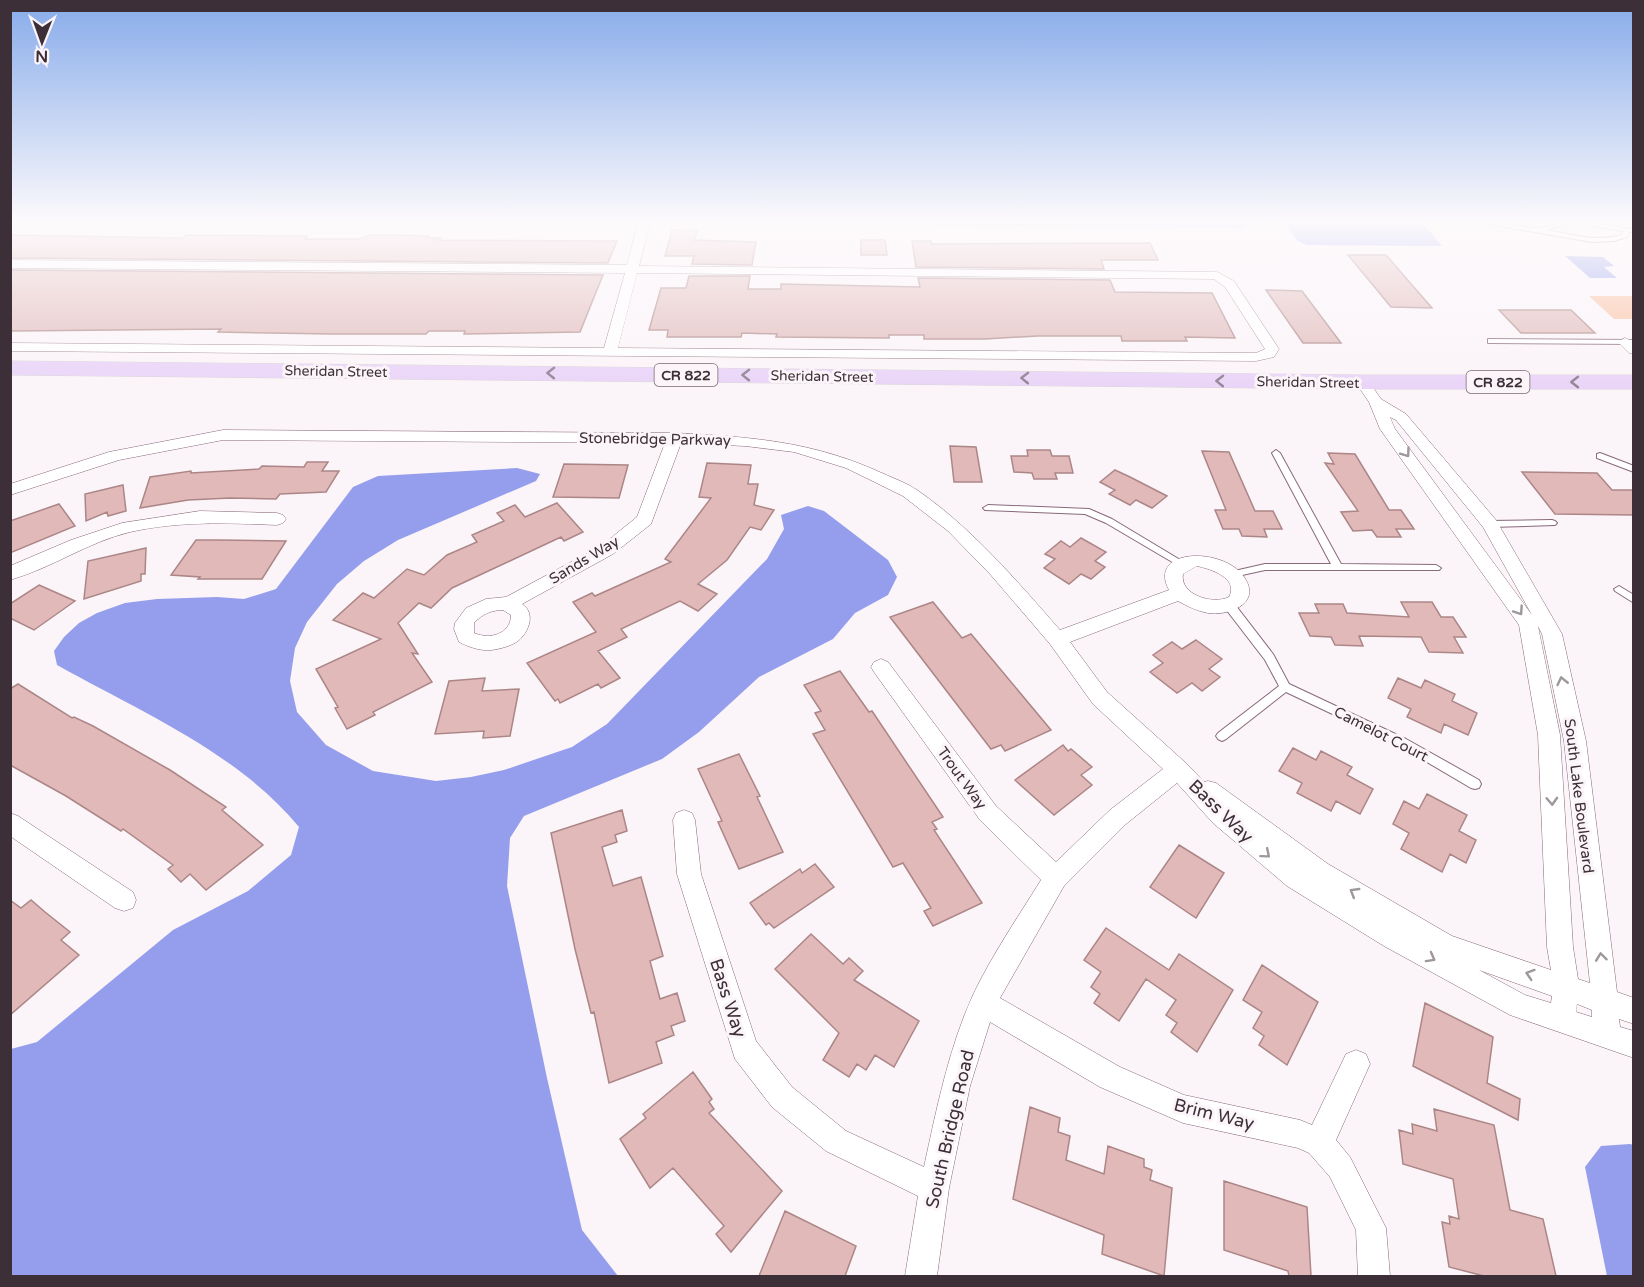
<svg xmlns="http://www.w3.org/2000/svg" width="1644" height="1287" viewBox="0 0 1644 1287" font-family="'Varela Round',sans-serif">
<rect width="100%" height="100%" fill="#fbf4f8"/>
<path fill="#fabd9c" d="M1589 296H1633V319H1614Z"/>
<path fill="#959eec" d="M688 223H1250L1244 228Z
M1284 223H1418L1428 229 1442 246 1307 245 1298 241Z
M1565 256 1603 257 1614 266 1604 267 1617 278H1590Z
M517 468 540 474 536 481 398 540 364 561 337 584 307 622 295 648 290 681 297 712 326 745 373 771 436 781 471 777 504 770 572 747 607 724 767 559 784 529 781 515 808 506 824 511 888 560 897 577 888 595 855 613 833 639 759 677 699 732 662 759 524 816 510 838 507 886 547 1078 582 1230 618 1276H11V1049L37 1042 173 930 248 891 291 855 299 827C237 752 141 712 57 665L54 651 64 637 79 623 97 613 125 603 157 599 217 597 244 599 276 589 353 487 378 476Z
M1630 1144 1634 1145 1633 1276H1607L1585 1167 1601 1146Z"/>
<path fill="#e1b9b9" stroke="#ac8687" stroke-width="1.5" d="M672 230 697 231 694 240 756 242 752 265 692 264 694 256H665Z
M10 235 183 238 186 235 307 236 305 239H358L371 235H398L429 236 427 238H441L439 240 617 241 608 263 10 258Z
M861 240H885L887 255H861Z
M912 241H931V244L1150 243 1158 260H1101L1104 269 916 267Z
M1348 255H1386L1432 308 1391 307Z
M10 270 603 275 580 332 464 334 465 331H429L426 334H333L218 332 221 329 10 331Z
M689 276H750L748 289H781V284L920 287 918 278 1110 280 1115 292 1212 293 1235 338 1185 337 1187 341H1122L1121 336H1037L985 339H924V335H889V338L776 337 777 334 742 333 741 337H667L668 330H649L661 288H686Z
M1266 290 1302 291 1341 343H1303Z
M1499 310H1571L1595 333H1521Z
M950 446 976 447 982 482H954Z
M1027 450H1050L1052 456H1069L1073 473H1055L1057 479H1034L1032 473 1014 472 1011 456H1028Z
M1202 451 1229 452 1255 511H1273L1282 529H1264L1267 537 1242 536 1239 529H1223L1215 510H1226Z
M1328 453 1355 454 1389 510H1401L1414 529H1396L1401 537H1377L1372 530 1353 531 1341 512 1358 511 1325 463 1334 464Z
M307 462H328L322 471H339L326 492 280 494 276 499 230 498 188 500 140 508 150 477 191 471V473L259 469 262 466 304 467Z
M707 463 751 465 748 484H758L754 505 774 510 761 530 750 527 727 560 698 584 717 594 698 611 680 601 621 629 627 637 598 651 620 678 601 688 598 684 560 703 558 699 555 701 527 663 596 632 573 602 592 593 595 596 671 562 665 559 711 498 699 497Z
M564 464 628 465 619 498 553 497Z
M1115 470 1130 477 1167 496 1152 508 1136 500 1130 505 1109 494 1115 490 1100 482Z
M1522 472 1597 473 1612 490H1634V515L1555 514Z
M123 485 126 511 108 516 107 512 86 521 85 494Z
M557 503 583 532 564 541 561 537 452 588 431 608 419 603 398 623 418 654 412 653 432 682 373 712 375 715 347 729 335 708 338 707 316 669 381 639 333 620 363 593 374 598 407 569 424 575 447 555 477 542 472 535 504 521 497 513 515 505 525 517Z
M59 504 75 526 10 553V521Z
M1081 538 1106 552 1095 561 1105 567 1091 579 1081 574 1069 584 1044 568 1055 559 1045 554 1061 541 1070 547Z
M196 540H217L286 541 262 579H198L200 577 171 575Z
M146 548 145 574H141V581L84 599 88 561Z
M39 585 75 601 34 630 10 618V604Z
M933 602 962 638 971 634 1051 730 1005 751 1001 745 991 749 890 617Z
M1401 602H1432L1441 617H1453L1466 637H1454L1463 653 1429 652 1421 637 1359 636 1363 646 1335 645 1331 637 1310 636 1299 613H1319L1315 604H1343L1347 613 1409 617Z
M1196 640 1222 659 1209 669 1220 677 1202 691 1192 683 1177 693 1150 672 1163 663 1153 655 1172 642 1182 649Z
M840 671 869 712 872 711 943 817 932 822 937 829 934 830 982 903 933 926 924 911 931 908 903 863 893 867 863 817 813 734 825 730 815 713 821 711 804 685Z
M485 678 482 691 519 689 510 736 483 738 484 731 435 734 449 681Z
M1398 678 1421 688 1425 680 1455 694 1452 701 1477 713 1468 735 1444 724 1441 733 1407 717 1411 709 1388 698Z
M18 684 72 718 74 717 93 726 170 770 226 807 222 810 263 845 206 890 190 874 181 882 168 869 173 865 123 829 121 831 66 796 10 765V689Z
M1063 745 1068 751 1071 749 1092 767 1081 775 1092 785 1054 815 1015 780Z
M1293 748 1316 760 1321 751 1352 767 1347 775 1373 789 1360 814 1336 801 1331 811 1297 793 1302 783 1279 771Z
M739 754 760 796 757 797 783 852 739 869 718 822 722 821 698 769Z
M1427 794 1467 815 1459 831 1476 840 1466 863 1450 854 1442 872 1401 849 1409 833 1393 824 1404 801 1419 809Z
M622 810 627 831 615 835 617 842 602 847 613 886 641 877 663 956 650 961 660 999 677 993 685 1021 671 1026 674 1035 656 1042 662 1063 609 1083 594 1012 591 1013 575 949 551 833Z
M1179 845 1224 873 1196 918 1150 887Z
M815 864 834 887 774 928 769 923 766 925 750 903 800 869 802 873Z
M10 900 21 908 31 900 45 912 70 932 61 940 79 955 10 1015Z
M1106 928 1169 970 1179 954 1233 990 1197 1052 1171 1032 1177 1023 1166 1015 1176 1000 1146 979 1119 1021 1094 1003 1100 994 1091 987 1101 972 1084 960Z
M811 934 843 964 849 958 863 971 854 980 919 1021 894 1067 875 1055 866 1070 857 1064 849 1077 823 1060 839 1033 775 969Z
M1262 965 1318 1002 1287 1065 1259 1045 1264 1036 1253 1028 1262 1012 1243 1000Z
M1425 1003 1493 1037 1487 1083 1520 1099 1518 1120 1413 1066Z
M693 1072 712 1099 709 1102 714 1109 709 1113 782 1191 731 1252 716 1234 724 1226 673 1168 650 1188 620 1139 646 1118 643 1114Z
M1030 1107 1060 1118 1058 1132 1070 1136 1066 1160 1104 1174 1108 1146 1144 1159V1167L1152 1170 1150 1180 1172 1188 1164 1276 1102 1254 1104 1235 1013 1199Z
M1434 1109 1494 1125 1510 1210 1543 1219 1556 1276H1484L1449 1267 1442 1222 1450 1224 1449 1216 1459 1219 1453 1179 1403 1164 1399 1130 1413 1134 1412 1124 1437 1131Z
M1224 1181 1307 1207 1311 1276H1289L1288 1271 1224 1250Z
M785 1211 856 1246 845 1276H759Z"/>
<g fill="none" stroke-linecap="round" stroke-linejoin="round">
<defs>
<path id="lane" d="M1483 223C1501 222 1519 228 1538 228 1547 228 1557 223 1567 223L1566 224 1547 230C1572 235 1596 242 1622 235L1623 231 1588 225 1585 223H1596L1632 229 1634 232H1629L1627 237 1614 241 1592 242Z
M1488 339 1632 340 1634 344 1491 343H1488Z
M1276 450 1280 453 1341 564 1436 565 1441 568 1439 570H1265L1233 577 1230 576 1228 574 1230 572 1265 564H1331L1272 453Z
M1600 453 1634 466V472L1597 458V454Z
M988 505 1089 509 1112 519 1187 564 1182 567 1179 566 1106 523 1085 514 985 510 983 508Z
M1552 520 1555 521 1557 523 1555 525 1490 527 1485 524 1490 521Z
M1619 586 1634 595V603L1615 591 1614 589Z
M1229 601 1233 602 1273 654 1289 684 1406 739 1479 780 1481 784 1479 788 1475 789 1471 788 1398 745 1286 692 1226 739 1222 741 1218 739 1216 736 1218 733 1279 686 1265 660 1225 608 1224 605 1225 602Z"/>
<path id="street" d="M638 223H650L639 266 1217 272 1234 281 1279 349 1274 357 1256 361 10 351V343L604 348 625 273 10 268V260L627 265ZM637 273 1214 279 1225 287 1265 349 1256 353 618 348Z
M1625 338 1634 342V354L1629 353 1618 342Z
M1362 378 1367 379 1381 399 1406 414 1496 520 1562 634 1586 741 1617 992 1634 998V1024L1619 1019 1620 1027 1634 1031V1058L1510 1015 1384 946 1287 886 1213 823 1177 783 1126 824 1064 886 1000 998 1120 1067 1184 1095 1300 1120 1312 1125 1346 1054 1356 1050 1366 1054 1370 1064 1336 1140 1350 1157 1386 1228 1390 1276H1358L1356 1230 1330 1177 1309 1153 1298 1148 1183 1123 1100 1087 990 1022 970 1086 949 1188 937 1276H905L918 1196 826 1151 772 1107 735 1059 677 874 673 820 676 813 684 810 692 813 695 820 701 874 756 1041 792 1087 846 1131 924 1167C936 1111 949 1047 973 995 992 955 1018 917 1041 880L980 820 874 672 871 667 874 662 881 659 888 662 996 806 1056 862 1110 810 1163 769 1093 704 1050 644 990 574 948 531 903 496 846 468 794 452 745 446 681 443 651 524 613 554 522 604C536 613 529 632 518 641 511 646 500 649 491 650 480 651 469 647 459 642L454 629 455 623 466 608 486 599 506 597 601 546 637 517 665 443 223 440 119 460 10 495V484L109 452 223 430 675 433C751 437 813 441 884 474 895 479 907 483 917 490 972 528 1016 580 1060 630L1169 590C1146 547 1228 546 1246 580 1260 605 1227 616 1208 613 1197 611 1187 606 1178 601L1070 642 1107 692 1187 764 1204 782 1208 781 1216 783 1328 864 1452 936 1551 970 1547 947 1538 735 1519 625 1380 429 1369 402 1355 382ZM1390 417 1396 420 1483 527 1532 615 1395 429ZM1197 566C1211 569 1239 578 1229 597 1213 605 1179 595 1183 574ZM503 610 511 615C511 634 490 640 474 633V623C482 614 492 610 503 610ZM1538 626 1542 634 1564 741 1590 983 1578 979 1573 947 1560 735ZM1479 970 1552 996 1551 1003 1525 995ZM1577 1004 1592 1010V1017L1576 1012Z
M200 511 277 513 283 515 286 519 283 523 277 525C228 523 179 521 130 532 88 542 52 568 10 580V566L71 540 122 523Z
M10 813 18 816 133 892 136 900 133 908 124 911 115 908 10 836Z"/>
<path id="primary" d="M10 361 1362 375H1634V389H1362L10 375Z"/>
</defs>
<use href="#lane" stroke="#88697a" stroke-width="2"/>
<use href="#street" stroke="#88697a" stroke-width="1"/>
<use href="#primary" stroke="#d4d1d3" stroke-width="1"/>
<use href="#lane" fill="#fff" fill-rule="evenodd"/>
<use href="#street" fill="#fff" fill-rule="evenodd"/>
<use href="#primary" fill="#e8d1f7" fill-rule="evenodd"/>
</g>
<defs><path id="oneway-chevron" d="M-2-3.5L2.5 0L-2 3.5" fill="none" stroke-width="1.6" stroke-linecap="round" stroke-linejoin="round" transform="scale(1.5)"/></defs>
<g stroke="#8a788d">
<use href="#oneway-chevron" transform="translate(551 373) rotate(-179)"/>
<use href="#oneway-chevron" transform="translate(746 375) rotate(-179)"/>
<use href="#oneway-chevron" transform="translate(1025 378) rotate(-179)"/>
<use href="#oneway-chevron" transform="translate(1220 381) rotate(-179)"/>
<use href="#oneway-chevron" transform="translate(1575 382) rotate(180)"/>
</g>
<g stroke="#9e979b">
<use href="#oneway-chevron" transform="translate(1406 453) rotate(54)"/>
<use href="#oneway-chevron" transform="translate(1519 611) rotate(56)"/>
<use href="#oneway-chevron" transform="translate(1562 681) rotate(-103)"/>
<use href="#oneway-chevron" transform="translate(1552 801) rotate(87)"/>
<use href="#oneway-chevron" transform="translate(1266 854) rotate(40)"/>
<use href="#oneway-chevron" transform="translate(1354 892) rotate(-149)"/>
<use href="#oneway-chevron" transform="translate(1601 957) rotate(-97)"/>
<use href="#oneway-chevron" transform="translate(1431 958) rotate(29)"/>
<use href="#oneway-chevron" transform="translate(1530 974) rotate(-162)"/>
</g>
<linearGradient id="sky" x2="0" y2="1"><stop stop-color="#87abea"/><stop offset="0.55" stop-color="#fdfafc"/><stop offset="1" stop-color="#fdfafc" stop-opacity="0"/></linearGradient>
<rect width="1644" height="403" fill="url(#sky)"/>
<g text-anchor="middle" stroke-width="6" stroke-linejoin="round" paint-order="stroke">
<g font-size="14" fill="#3d2f37" stroke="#fbf4f8">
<text transform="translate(336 371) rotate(1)" y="5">Sheridan Street</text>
<text transform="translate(822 376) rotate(1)" y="5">Sheridan Street</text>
<text transform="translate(1308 382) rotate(1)" y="5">Sheridan Street</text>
</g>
<g fill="#fbf4f8" stroke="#766a71" stroke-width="1.5">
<rect x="654.5" y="364" width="63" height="22" rx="4.5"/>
<rect x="1466.5" y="371" width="63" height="22" rx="4.5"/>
</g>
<g font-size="14" font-weight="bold" fill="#3d2f37">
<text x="686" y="380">CR 822</text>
<text x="1498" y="387">CR 822</text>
</g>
<g font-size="15" fill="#3d2f37" stroke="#fbf4f8">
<text transform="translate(655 439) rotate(1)" y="5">Stonebridge Parkway</text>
<text transform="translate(584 560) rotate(-31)" y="5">Sands Way</text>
<text transform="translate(1381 734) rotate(27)" y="5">Camelot Court</text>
<text transform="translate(962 778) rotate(54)" y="5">Trout Way</text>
<text transform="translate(1579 796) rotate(83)" y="5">South Lake Boulevard</text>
</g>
<g font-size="18" fill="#3d2f37" stroke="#fbf4f8">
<text transform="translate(1221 811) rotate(44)" y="6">Bass Way</text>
<text transform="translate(728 998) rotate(72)" y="6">Bass Way</text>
<text transform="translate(1214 1114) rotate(14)" y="6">Brim Way</text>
<text transform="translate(950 1129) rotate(-77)" y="6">South Bridge Road</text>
</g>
</g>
<rect width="1644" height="1287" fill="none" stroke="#3d2f37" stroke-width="24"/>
<g transform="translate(42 42) rotate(181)" stroke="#fbf4f8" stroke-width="4.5" paint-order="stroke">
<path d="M0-4.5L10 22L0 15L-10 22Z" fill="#3d2f37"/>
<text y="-9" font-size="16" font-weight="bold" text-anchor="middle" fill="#3d2f37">N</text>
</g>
</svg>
